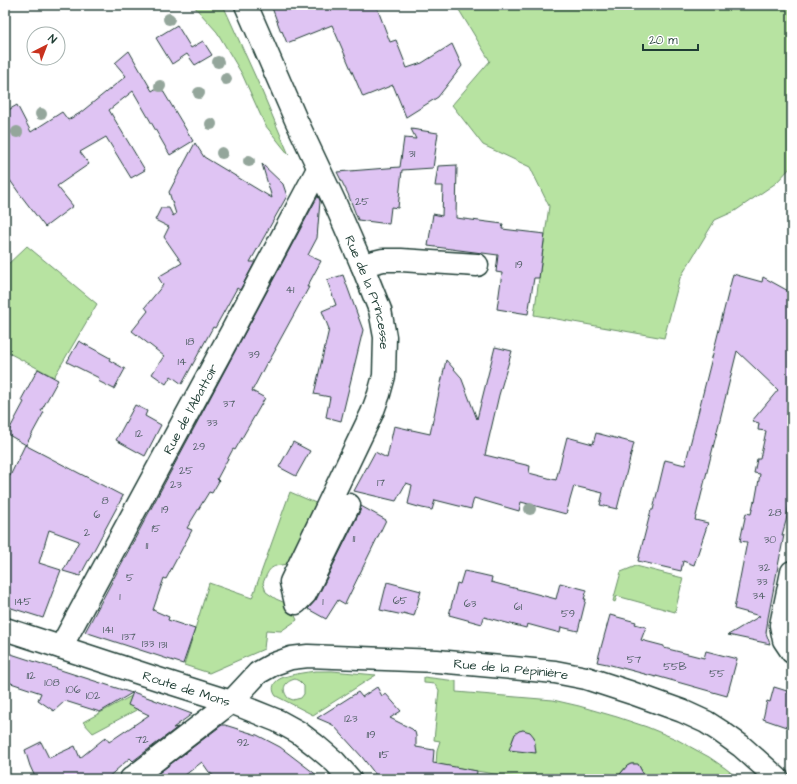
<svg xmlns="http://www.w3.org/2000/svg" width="797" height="784" viewBox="0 0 797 784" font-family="'Architects Daughter',sans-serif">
<rect width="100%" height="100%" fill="#fff"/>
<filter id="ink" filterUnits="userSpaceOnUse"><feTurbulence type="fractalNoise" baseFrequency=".025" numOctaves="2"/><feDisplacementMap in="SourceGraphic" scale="8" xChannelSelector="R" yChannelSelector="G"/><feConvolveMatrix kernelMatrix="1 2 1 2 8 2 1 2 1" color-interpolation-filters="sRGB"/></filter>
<g filter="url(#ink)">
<path fill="#b7e3a1" stroke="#6b906a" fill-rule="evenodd" d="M193 5H223L261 89 289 155 265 125 242 74 217 32Z
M456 5H792V166L776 183 735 211 715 220 680 278 664 338 534 315 549 206 530 167 483 145 452 105 490 61Z
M27 246 97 304 54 377 5 351V267Z
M290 492 318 504 289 564C271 566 270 566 263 583L266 592 276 599 290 605 297 620 281 631 266 630 264 649 209 673 184 665 209 583 252 598Z
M636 566 683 578 675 612 617 596 615 602 613 601 621 572Z
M316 671H332L376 675 313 715 276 696C272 691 272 684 278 680 284 675 308 672 316 671ZM295 679 299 681 304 686V694L301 698 293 700 288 698C281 689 284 682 295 679Z
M424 677 456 681V692L553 700 579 706 617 717 647 727 676 739 709 757 725 768 739 779H639C640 778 642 773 642 773 642 764 632 761 627 766 624 768 622 772 620 774L628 779H523L436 764 437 750 440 741 434 740 439 690 435 684 424 683ZM523 730 511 750C512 741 513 732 523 730Z
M135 694 155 700 93 733 83 722Z"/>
<path fill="#dfc4f3" stroke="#1f3d34" d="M271 5H376L390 42 396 40 407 68 422 63 452 44 462 66 438 97 406 117 393 85 363 97 332 25 287 43 282 31 281 32Z
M177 25 191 48 203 41 212 55 195 65 187 54 172 64 156 38Z
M129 51 152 91 160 86 193 141 170 155 133 91 109 110 145 170 131 178 106 137 80 152 89 164 57 186 73 206 45 227 19 193 5 173V112L17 105 31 132 62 112 68 120 80 113 126 76 115 63Z
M411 129 438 133 433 168 402 170 398 208 391 207 389 224 358 220 348 194 337 172 400 167 404 138 416 139Z
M195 143 204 157 272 198 262 164 283 184 287 196 250 262H255L240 290 237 288 215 328 213 327 182 384 171 376 166 384 152 374 164 356 132 331 148 311 145 307 163 285 158 277 182 263 164 237 169 227 155 220 161 208H169L173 216 176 214 169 192Z
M457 165 456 218 503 224 502 229 545 234 539 278H534L528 314 497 309 502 273 496 272 498 255 428 246 433 214 442 216 443 186H435L438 166Z
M318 196 320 201 317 238 308 255 321 261 307 287H309L275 349H276L268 363 267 362 252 391 265 398 235 450 233 449 217 479 219 481 212 493 209 492 187 528 192 530 166 579 164 578 153 610 169 617 168 620 195 629 183 664 85 632Z
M733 274 762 282 763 277 792 293V487L786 521 782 535H784L768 618 766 633 770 644 728 635 760 616 734 609 747 542 740 541 746 513 751 514 754 501 755 502 760 474 754 473 757 459H760L766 431 758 430 759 423 752 421 778 390 737 351 695 520 708 523 694 565 683 561 681 571 638 561 651 510H653L665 460 685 465Z
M343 275 363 330 341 421 326 417 330 397 314 394 329 329 322 311 336 305 327 280Z
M79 341 110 358 109 360 125 369 114 389 98 381 99 378 67 362Z
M495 347 512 351 499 395 485 455 530 466 529 473 556 480 567 437 593 444 596 433 634 443 617 509 600 505 603 493 574 486 566 514 521 502 519 511 474 498 471 509 435 500 432 510 422 508 408 504 412 485 406 483 396 501 354 491 375 452 387 458 394 426 430 434 446 360 461 377 477 419Z
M38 369 58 380 41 411 44 412 26 445 7 434 24 402 21 400Z
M135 405 147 411 145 416 161 425 145 456 116 440Z
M293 442 310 451 296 476 279 467Z
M25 445 123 496 80 576 63 571 79 541 49 530 39 563 61 570 43 618 5 606V474L10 476Z
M361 506 386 520 345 604 338 600 326 619 308 609 316 600 360 511Z
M464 571 479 574 492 577 491 582 556 599 560 583 587 590 584 599H586L578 631 561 627 560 633 527 624 526 628 484 617 482 624 449 615 457 583 460 584Z
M387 582 421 591 414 616 403 613V615L380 610Z
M610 615 636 622 635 624 646 627 641 640 664 646V648L704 658 706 651 737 659 727 696 656 676V677L607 664 597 662Z
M5 652 42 664 132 693 100 712 65 701 54 711 38 700 41 693 5 681Z
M377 687 382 696 386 694 401 711 390 718 412 729 415 732 416 736V747L434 750 433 763 477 771 476 779H379L362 757 334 726 331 724 317 718 358 692 362 697Z
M774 687 787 691 792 699V729L763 719 767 701 770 702Z
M133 692 192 714 173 728 178 727 133 761 130 758 106 779H36L30 766 25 750 41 742 49 758 75 746 80 758 106 737 109 742 149 715 128 705Z
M222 725H225L257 735 280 747 322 779H217L209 772 202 762 180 779H151Z
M523 730 530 732 534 737 536 753 509 750 515 734 519 731Z
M631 764H638L646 779H616L627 766Z"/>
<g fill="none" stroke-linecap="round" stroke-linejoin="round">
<defs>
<g id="minor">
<path id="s1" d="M246 5 296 120 335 203 362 265 380 310 385 337 384 376 379 394 372 413 291 582 296 603 305 594 349 505"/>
<path d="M362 265 383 260H401L477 265"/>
<path d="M792 572 781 625 784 640 792 652"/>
<path id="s2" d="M61 647 232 331 318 169"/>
<path id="s3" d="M131 779 231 702 258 673 274 664 291 658 308 656 437 661 555 672 586 678 632 693 682 711 706 722 720 731 741 746 778 779"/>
</g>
<g id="major">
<path id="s4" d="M5 629 158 679 231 702 278 721 298 732 315 745 335 762 350 779"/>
</g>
</defs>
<use href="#minor" stroke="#1f3d34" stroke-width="25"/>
<use href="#major" stroke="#1f3d34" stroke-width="25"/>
<use href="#minor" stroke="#fff" stroke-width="22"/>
<use href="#major" stroke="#fff" stroke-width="22"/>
</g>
<g fill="#94a69b">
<circle cx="169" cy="19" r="6"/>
<circle cx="218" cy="62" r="6"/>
<circle cx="226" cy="79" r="6"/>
<circle cx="160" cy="86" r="6"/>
<circle cx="199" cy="93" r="6"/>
<circle cx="41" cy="114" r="6"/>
<circle cx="211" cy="124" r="6"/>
<circle cx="17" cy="132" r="6"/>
<circle cx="222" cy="153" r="6"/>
<circle cx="249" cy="161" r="6"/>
<circle cx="530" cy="509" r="6"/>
</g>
</g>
<g text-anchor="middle" stroke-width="4" stroke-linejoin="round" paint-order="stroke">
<g font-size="11" fill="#4f5f64">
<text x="412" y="157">31</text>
<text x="362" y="205">25</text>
<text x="519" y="268">19</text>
<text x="290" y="293">41</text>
<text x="190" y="345">18</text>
<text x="254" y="358">39</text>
<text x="182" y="365">14</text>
<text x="229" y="407">37</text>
<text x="212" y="426">33</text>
<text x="139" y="437">12</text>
<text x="199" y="450">29</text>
<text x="186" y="474">25</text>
<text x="381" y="486">17</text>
<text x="176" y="488">23</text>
<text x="105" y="504">8</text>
<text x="165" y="513">19</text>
<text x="775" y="516">28</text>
<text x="97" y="518">6</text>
<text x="156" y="532">15</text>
<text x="87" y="536">2</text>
<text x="354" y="542">11</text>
<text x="770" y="543">30</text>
<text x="147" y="549">11</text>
<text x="764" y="571">32</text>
<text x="130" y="581">5</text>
<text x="762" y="585">33</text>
<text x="759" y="599">34</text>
<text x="120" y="600">1</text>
<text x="400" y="604">65</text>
<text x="23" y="605">145</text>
<text x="323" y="605">1</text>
<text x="470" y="607">63</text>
<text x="518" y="610">61</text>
<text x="568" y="617">59</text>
<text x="108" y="633">141</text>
<text x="129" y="640">137</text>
<text x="148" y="647">133</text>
<text x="163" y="648">131</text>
<text x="634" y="663">57</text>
<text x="675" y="670">55B</text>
<text x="717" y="677">55</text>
<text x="31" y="679">112</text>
<text x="52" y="686">108</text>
<text x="73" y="693">106</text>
<text x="93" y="699">102</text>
<text x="351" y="722">123</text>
<text x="371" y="738">119</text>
<text x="142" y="743">72</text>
<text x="243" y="746">92</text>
<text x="384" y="758">115</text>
</g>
<g font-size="13" fill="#1f3d34" stroke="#fff">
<text dy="5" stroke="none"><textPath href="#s1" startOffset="313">Rue de la Princesse</textPath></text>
<text dy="5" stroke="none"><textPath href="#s2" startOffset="271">Rue de l'Abattoir</textPath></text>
<text dy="5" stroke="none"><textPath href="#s3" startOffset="423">Rue de la Pépinière</textPath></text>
<text dy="5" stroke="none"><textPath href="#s4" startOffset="191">Route de Mons</textPath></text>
</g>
</g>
<rect width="797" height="784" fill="none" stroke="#fff" stroke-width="20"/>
<rect x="10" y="10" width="777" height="764" fill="none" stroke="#1f3d34" stroke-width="1.5" filter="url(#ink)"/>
<g transform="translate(46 46) rotate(42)"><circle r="19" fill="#ffffff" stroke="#a5b1ae"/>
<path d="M0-3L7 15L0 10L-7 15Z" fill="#c8321e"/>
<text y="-6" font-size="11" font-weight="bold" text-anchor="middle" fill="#1f3d34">N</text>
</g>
<path d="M643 44v6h55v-6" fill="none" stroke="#1f3d34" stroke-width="2"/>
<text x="649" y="44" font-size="12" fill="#1f3d34" stroke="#ffffff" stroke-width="3" paint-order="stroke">20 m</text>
</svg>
